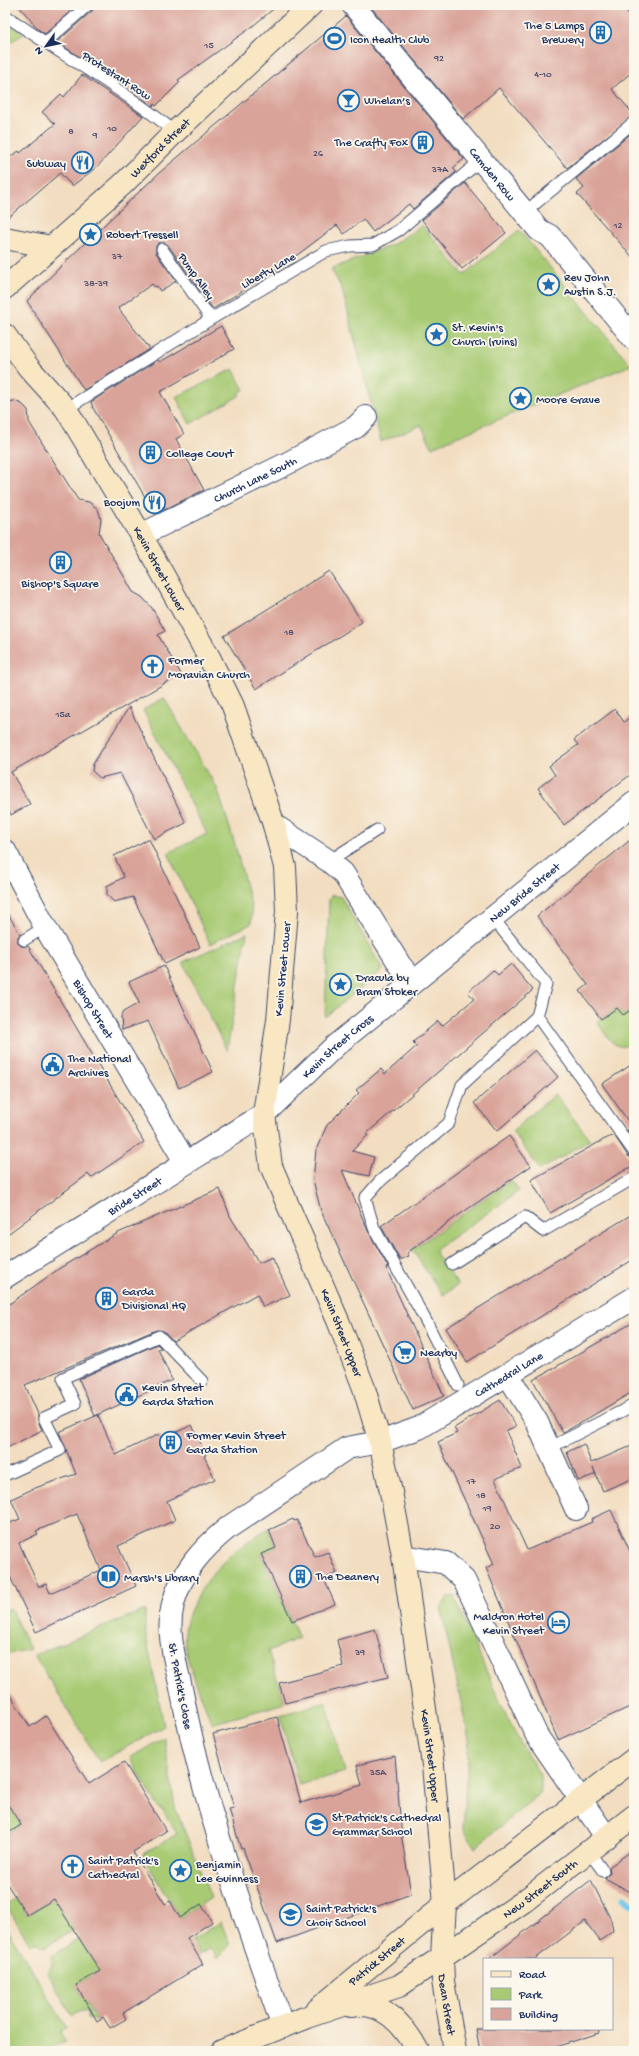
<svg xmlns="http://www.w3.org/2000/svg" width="639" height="2056" viewBox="0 0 639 2056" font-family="'Gochi Hand',sans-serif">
<rect width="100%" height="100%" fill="#fbf7ec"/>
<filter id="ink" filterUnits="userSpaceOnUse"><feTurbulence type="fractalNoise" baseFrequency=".025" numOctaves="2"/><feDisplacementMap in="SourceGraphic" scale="8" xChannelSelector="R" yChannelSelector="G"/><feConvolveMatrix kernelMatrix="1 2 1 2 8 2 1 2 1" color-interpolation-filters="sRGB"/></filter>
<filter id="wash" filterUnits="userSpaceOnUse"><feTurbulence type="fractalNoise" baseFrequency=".012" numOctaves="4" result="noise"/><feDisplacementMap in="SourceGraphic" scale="16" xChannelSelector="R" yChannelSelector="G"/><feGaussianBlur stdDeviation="0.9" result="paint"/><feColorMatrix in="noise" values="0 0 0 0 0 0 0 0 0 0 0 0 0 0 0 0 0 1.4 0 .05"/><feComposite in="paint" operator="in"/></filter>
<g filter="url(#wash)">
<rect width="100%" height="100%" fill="#f2ddc0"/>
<path fill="#a7ca73" stroke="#617c68" d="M5 20 24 34 5 45Z
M422 225 464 275 519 230 631 365 432 447 421 425 381 442 342 289 331 269 394 244Z
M233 369 244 390 240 392 239 396 190 424 176 397Z
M164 698 217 788 234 841 250 901 252 913 251 924 210 944 168 853 207 834 143 710Z
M332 895 341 897 383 970 325 1017 329 899Z
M247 933 227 1050V1051L183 962Z
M617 1008 623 1015 634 1008V1042C615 1055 607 1036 597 1022Z
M555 1094 590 1140 540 1170 512 1131Z
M511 1180 519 1191 436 1249 435 1252 458 1285 443 1295 412 1250Z
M268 1528 276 1548 261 1554 299 1638 268 1651 285 1703 215 1723 211 1722C203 1699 192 1676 186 1653 178 1618 203 1583 226 1559 238 1547 254 1538 268 1528Z
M454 1596 494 1689 517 1737 540 1775V1793L475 1848 463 1828 469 1740 441 1608 448 1597Z
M10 1608 30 1649 5 1655V1611Z
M145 1610V1631L164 1726 100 1762 34 1655Z
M326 1702 345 1772 299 1785 280 1715Z
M164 1737 175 1807 211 1898 180 1918 142 1855 177 1834 162 1809 160 1810 130 1758Z
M5 1800 21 1825 5 1835Z
M62 1894 74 1930 45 1947 38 1943 30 1944 6 1905 16 1898 27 1915Z
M221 1922 230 1945 218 1958 211 1948 199 1955 191 1940Z
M5 1925 67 2028 60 2032 66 2042 41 2051H5Z
M79 1939 107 1967 76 1985 97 2021 88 2018V2011L81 2010 72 2015 47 1973 52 1965 51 1956Z"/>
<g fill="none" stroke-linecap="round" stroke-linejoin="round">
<path stroke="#6dc4ea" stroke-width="7" d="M624 1898 634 1906"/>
</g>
<g id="blocks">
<path fill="#d9a399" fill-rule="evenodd" d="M18 5H77L45 34 39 30Z
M95 5H278L249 29 178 80 180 82 156 106 154 104 153 106 57 42 93 10Z
M369 5H621L634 20V70L612 89 634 115 567 168 499 88 463 119Z
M346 16 464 159 453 168 456 172 413 209 409 204 373 232 363 219 344 234 337 225 284 265 213 309 168 245 165 243H158L156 246V253L176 281 160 291 157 286 155 287 152 284 118 308 150 349 84 390 27 301 64 263 159 173Z
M82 75 143 116 98 166 72 186 60 173 5 220V160L19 151 20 153 55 124 42 112 61 94 64 97Z
M634 131V259L577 194 584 188 576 179Z
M465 183 506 233 462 269 422 220Z
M221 326 234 349 160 392 184 434 176 439 204 490 155 514 93 408 91 402 158 360 160 362Z
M15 401 22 404 28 410 29 422 78 500 89 502 98 509 101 519 99 533 133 592 142 597 152 608 165 631 158 635 181 674 11 772 30 804 11 815 5 806V402Z
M329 571 362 622 256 689 224 636Z
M129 707 186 823 154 839 120 773 100 778 92 771 93 764Z
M615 709 624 722 634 714V772L564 825 538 788 555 775 549 766 578 745 574 740Z
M634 837V1008L623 1015 617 1008 601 1019 580 991 588 985 537 916Z
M149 839 200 947 165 964 133 897 114 902 107 895V886L124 877 114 856Z
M5 909 20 934 18 937V943L21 946H28L144 1142 91 1178 88 1174 5 1236Z
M511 964 533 990 366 1134 368 1135 352 1151 374 1157 369 1176 342 1170 368 1231 388 1267 386 1268 444 1396 413 1410 321 1211 313 1180 316 1150 327 1125 359 1093 356 1090 381 1069 385 1074 417 1046 413 1042 438 1021 442 1026 474 999 468 992 493 970 498 975Z
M164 966 213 1072 179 1088 148 1021 122 1030 121 1016 123 1012 139 1003 129 982Z
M535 1050 558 1077 497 1131 474 1103Z
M634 1063V1140L627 1130 633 1128 602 1084Z
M614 1135 628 1156 634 1159V1165L550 1213 531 1180 603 1140Z
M509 1136 531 1166 456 1217 407 1253 409 1256 400 1260 381 1226Z
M220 1189 230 1216 259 1263 272 1257 290 1295 263 1307 257 1294 173 1341 164 1331 156 1330 25 1385 38 1414V1421L42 1430 5 1449V1307L60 1268 118 1233Z
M634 1213V1259L467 1362 446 1328Z
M634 1322V1391L563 1433 533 1380Z
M157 1344 161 1348 158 1349 172 1380 95 1416 79 1379Z
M500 1400 516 1426 506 1431 522 1468 495 1479 527 1550 592 1522 591 1519 611 1510 634 1560V1705L558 1740 486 1568 494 1564 438 1442 457 1433 454 1428Z
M98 1415 116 1455 159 1434 162 1439 192 1425 206 1455 204 1456 215 1479 167 1501 175 1520 118 1546 136 1586 36 1632 5 1566V1513L10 1523 20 1519 11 1499 35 1488 76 1474 59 1432ZM77 1514 101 1570 50 1593 46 1584 39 1587 19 1543 38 1534 36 1531Z
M584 1444 591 1463 634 1445V1478L603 1491 593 1468 596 1474 578 1481 567 1452Z
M293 1519 294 1521 297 1520 315 1557 328 1552 337 1573 324 1579 335 1604 292 1621 261 1554 276 1548 269 1530Z
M375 1629 388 1677 285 1703 279 1683 343 1666 337 1640Z
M5 1686 30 1727 46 1716 89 1784 124 1762 166 1831 133 1852 165 1904 170 1901 180 1918 201 1904 212 1922 187 1938 203 1964 123 2013 126 2019 110 2028 103 2017 97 2021 76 1985 100 1971 54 1899 27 1915 5 1881V1835L21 1825 5 1800Z
M277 1717 301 1803 362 1785 357 1765 395 1756 402 1839 411 1894 277 1943 243 1848 241 1849 229 1809 234 1808 213 1734Z
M634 1849V1894L605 1878 610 1873 609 1867Z
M591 1880 611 1920 613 1931 600 1941 585 1921 535 1959H489Z
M476 2029H598L599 2033 543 2051H480Z"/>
</g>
</g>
<g filter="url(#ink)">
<use href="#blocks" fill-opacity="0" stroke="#3b496d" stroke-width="1"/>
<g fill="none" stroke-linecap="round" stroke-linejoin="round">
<defs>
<path id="service" d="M5 15C61 55 122 88 175 132
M45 43 88 5
M524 213 634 122
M162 249 211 319
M66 409 211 319 326 251 350 246 373 245 399 230 481 160
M329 861 377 830
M492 917 546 984 537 1016 634 1152
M24 940 45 927
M452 1264 525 1217 543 1231 634 1178
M458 1385 426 1321 374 1228 365 1198 379 1182 449 1123 462 1085 537 1016
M549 1448 634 1405
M5 1475 60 1450 44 1418 75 1404 63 1378 159 1336 202 1381
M589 1852 603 1871"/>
<g id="minor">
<path id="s1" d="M353 5 539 230 550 236 634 339"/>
<path id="s2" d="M141 535 286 464 356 427 366 417"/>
<path id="s3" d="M5 851 45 927 186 1163"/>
<path d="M508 1375 537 1422 576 1509"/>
<path id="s4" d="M283 2027C244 1915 203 1805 181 1688 175 1660 166 1632 173 1604 181 1572 203 1548 229 1527L347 1448 380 1442 419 1428 634 1298"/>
</g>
<g id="tertiary">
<path d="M274 825 329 861 343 873 400 965 413 981"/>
<path id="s5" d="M5 1277 264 1114 336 1045 634 803"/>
<path d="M403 1556 446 1563 464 1580 537 1736 607 1838"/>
</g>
<g id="secondary">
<path d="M5 238 51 247"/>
<path id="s6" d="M5 288 123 184 175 132 311 5"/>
<path id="s7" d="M5 335 29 368 66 409 141 535 210 659 233 706 274 825 285 867 287 911 278 1020 264 1114 271 1166 339 1323 364 1388 380 1442 391 1492 403 1556 433 1765 445 1904 442 1957 443 1981 455 2051"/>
<path d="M351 2006C382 1999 405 2026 418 2051"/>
<path id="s8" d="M318 2009 445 1904 634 1759"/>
<path id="s9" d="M222 2051 307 2017 399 1986 523 1902 634 1816"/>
</g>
</defs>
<use href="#service" stroke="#3b496d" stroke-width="13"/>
<use href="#minor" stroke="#3b496d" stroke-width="24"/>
<use href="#tertiary" stroke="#3b496d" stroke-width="24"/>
<use href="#secondary" stroke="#3b496d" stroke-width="24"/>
<use href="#service" stroke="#fff" stroke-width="11"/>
<use href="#minor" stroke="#fff" stroke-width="22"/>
<use href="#tertiary" stroke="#fff" stroke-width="22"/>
<use href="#secondary" stroke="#f9e7c3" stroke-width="22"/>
</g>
</g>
<defs>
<symbol id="building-ring" viewBox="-11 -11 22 22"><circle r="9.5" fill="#fbf7ec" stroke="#1f6fb2" stroke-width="1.5"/><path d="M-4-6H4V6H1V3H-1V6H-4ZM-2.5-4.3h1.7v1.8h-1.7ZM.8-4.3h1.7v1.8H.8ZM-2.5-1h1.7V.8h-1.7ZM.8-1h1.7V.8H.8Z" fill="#1f6fb2"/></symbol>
<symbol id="stadium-ring" viewBox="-11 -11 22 22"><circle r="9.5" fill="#fbf7ec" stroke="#1f6fb2" stroke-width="1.5"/><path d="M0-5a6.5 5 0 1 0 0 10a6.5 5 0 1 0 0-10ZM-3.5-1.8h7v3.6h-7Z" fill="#1f6fb2"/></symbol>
<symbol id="bar-ring" viewBox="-11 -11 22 22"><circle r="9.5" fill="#fbf7ec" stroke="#1f6fb2" stroke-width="1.5"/><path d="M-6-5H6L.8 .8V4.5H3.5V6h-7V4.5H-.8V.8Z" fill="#1f6fb2"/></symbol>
<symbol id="restaurant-ring" viewBox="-11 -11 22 22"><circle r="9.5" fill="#fbf7ec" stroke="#1f6fb2" stroke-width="1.5"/><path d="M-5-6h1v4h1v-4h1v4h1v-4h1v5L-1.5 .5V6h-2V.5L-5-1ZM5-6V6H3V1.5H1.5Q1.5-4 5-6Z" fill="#1f6fb2"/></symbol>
<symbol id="sight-ring" viewBox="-11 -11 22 22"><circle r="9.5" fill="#fbf7ec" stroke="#1f6fb2" stroke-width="1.5"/><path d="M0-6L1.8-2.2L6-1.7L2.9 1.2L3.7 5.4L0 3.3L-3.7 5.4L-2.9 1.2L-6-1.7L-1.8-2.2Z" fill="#1f6fb2"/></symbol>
<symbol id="church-ring" viewBox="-11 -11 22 22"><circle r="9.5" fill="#fbf7ec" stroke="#1f6fb2" stroke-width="1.5"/><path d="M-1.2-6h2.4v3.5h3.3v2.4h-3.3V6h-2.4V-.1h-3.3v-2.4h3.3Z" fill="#1f6fb2"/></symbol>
<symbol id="civic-ring" viewBox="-11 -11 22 22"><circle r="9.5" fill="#fbf7ec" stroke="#1f6fb2" stroke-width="1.5"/><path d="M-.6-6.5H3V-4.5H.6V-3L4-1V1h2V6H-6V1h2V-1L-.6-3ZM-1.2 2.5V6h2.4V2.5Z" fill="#1f6fb2"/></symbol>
<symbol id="supermarket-ring" viewBox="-11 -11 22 22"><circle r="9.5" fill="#fbf7ec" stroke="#1f6fb2" stroke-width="1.5"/><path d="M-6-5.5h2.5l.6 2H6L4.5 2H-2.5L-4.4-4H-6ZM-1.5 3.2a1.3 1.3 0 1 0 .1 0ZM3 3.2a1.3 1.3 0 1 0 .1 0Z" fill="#1f6fb2"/></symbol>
<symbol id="library-ring" viewBox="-11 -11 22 22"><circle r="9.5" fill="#fbf7ec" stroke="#1f6fb2" stroke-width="1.5"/><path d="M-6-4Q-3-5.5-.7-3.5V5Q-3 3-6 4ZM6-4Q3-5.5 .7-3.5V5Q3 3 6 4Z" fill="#1f6fb2"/></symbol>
<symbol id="hotel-ring" viewBox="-11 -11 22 22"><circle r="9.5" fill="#fbf7ec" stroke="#1f6fb2" stroke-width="1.5"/><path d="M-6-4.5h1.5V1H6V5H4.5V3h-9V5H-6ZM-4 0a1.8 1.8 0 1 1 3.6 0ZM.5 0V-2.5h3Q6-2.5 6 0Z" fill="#1f6fb2"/></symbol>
<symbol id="school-ring" viewBox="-11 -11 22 22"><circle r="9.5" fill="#fbf7ec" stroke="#1f6fb2" stroke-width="1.5"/><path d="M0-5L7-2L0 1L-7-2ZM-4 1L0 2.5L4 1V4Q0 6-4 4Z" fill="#1f6fb2"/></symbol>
</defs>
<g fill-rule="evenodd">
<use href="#building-ring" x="588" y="20" width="25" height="25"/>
<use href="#stadium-ring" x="322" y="26" width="25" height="25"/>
<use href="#bar-ring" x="336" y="88" width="25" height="25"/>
<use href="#building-ring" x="410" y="130" width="25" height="25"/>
<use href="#restaurant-ring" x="70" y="150" width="25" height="25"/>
<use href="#sight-ring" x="78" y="222" width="25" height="25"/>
<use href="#sight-ring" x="536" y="272" width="25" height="25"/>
<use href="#sight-ring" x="424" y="322" width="25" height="25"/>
<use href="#sight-ring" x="508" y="386" width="25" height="25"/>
<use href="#building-ring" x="138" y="440" width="25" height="25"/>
<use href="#restaurant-ring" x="142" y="490" width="25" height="25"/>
<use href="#building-ring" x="48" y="550" width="25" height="25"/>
<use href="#church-ring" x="140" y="654" width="25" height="25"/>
<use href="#sight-ring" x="328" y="972" width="25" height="25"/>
<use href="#civic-ring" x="40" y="1052" width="25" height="25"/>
<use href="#building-ring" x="94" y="1286" width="25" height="25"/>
<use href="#supermarket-ring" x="392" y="1340" width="25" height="25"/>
<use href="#civic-ring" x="114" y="1382" width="25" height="25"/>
<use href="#building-ring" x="158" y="1430" width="25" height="25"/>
<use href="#building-ring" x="288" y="1564" width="25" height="25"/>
<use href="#library-ring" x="96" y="1564" width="25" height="25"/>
<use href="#hotel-ring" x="546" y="1610" width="25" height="25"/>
<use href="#school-ring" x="304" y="1812" width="25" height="25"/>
<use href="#church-ring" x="60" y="1854" width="25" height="25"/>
<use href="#sight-ring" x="168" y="1858" width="25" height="25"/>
<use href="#school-ring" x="278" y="1902" width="25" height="25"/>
</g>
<g text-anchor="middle" stroke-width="3.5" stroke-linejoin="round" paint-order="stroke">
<g font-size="10" fill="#4a4c6d">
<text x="209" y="48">15</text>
<text x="439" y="61">92</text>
<text x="543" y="77">4-10</text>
<text x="112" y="131">10</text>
<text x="71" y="134">8</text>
<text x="95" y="138">9</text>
<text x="318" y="156">26</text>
<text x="440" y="172">37A</text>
<text x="618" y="228">12</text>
<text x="117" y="259">37</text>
<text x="96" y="286">38-39</text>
<text x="289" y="635">18</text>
<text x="63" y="717">15a</text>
<text x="471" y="1484">17</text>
<text x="481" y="1498">18</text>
<text x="487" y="1511">19</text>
<text x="495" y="1529">20</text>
<text x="360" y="1655">39</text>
<text x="378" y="1775">35A</text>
</g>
<g font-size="12" fill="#1b2f5e" stroke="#fbf7ec" text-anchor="start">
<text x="584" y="29" text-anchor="end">The 5 Lamps<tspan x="584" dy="14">Brewery</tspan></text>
<text x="350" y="43">Icon Health Club</text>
<text x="364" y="104">Whelan’s</text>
<text x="408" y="146" text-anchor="end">The Crafty Fox</text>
<text x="66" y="167" text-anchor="end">Subway</text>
<text x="106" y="238">Robert Tressell</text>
<text x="564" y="281">Rev John<tspan x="564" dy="14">Austin S.J.</tspan></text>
<text x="452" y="331">St. Kevin's<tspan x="452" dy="14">Church (ruins)</tspan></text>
<text x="536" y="403">Moore Grave</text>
<text x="166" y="457">College Court</text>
<text x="140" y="506" text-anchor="end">Boojum</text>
<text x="60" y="587" text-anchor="middle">Bishop's Square</text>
<text x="168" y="664">Former<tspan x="168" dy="14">Moravian Church</tspan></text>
<text x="356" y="981">Dracula by<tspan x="356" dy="14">Bram Stoker</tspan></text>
<text x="68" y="1062">The National<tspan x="68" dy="14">Archives</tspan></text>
<text x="122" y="1295">Garda<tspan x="122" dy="14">Divisional HQ</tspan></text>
<text x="420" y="1356">Nearby</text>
<text x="142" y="1391">Kevin Street<tspan x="142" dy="14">Garda Station</tspan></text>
<text x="186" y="1439">Former Kevin Street<tspan x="186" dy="14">Garda Station</tspan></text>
<text x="316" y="1580">The Deanery</text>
<text x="124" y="1581">Marsh's Library</text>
<text x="544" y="1620" text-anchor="end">Maldron Hotel<tspan x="544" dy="14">Kevin Street</tspan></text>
<text x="332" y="1821">St Patrick's Cathedral<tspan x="332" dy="14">Grammar School</tspan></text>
<text x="88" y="1864">Saint Patrick's<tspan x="88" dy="14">Cathedral</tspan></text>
<text x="196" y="1868">Benjamin<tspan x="196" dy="14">Lee Guinness</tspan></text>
<text x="306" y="1912">Saint Patrick's<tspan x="306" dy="14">Choir School</tspan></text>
</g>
<g font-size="12" fill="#1b2f5e" stroke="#fbf7ec">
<text transform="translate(117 75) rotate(33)" y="4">Protestant Row</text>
<text dy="4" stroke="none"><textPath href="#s6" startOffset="209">Wexford Street</textPath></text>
<text dy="4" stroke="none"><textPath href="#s1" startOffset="219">Camden Row</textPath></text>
<text transform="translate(268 270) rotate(-30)" y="4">Liberty Lane</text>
<text transform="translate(197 276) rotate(55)" y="4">Pump Alley</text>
<text dy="4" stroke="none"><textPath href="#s2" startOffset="127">Church Lane South</textPath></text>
<text dy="4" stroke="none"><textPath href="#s7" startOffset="281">Kevin Street Lower</textPath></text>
<text dy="4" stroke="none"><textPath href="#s5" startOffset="648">New Bride Street</textPath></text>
<text transform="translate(282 969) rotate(-85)" y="4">Kevin Street Lower</text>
<text dy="4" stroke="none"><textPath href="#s3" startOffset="181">Bishop Street</textPath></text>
<text dy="4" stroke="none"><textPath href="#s5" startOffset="406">Kevin Street Cross</textPath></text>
<text dy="4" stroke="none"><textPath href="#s5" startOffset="153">Bride Street</textPath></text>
<text dy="4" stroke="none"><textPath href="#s7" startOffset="1088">Kevin Street Upper</textPath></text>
<text dy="4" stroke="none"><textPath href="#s4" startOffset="858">Cathedral Lane</textPath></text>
<text transform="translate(181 1686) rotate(79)" y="4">St. Patrick's Close</text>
<text dy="4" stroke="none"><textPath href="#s7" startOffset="1522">Kevin Street Upper</textPath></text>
<text dy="4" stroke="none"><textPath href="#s9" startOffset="360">New Street South</textPath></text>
<text dy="4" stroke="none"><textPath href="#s8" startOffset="76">Patrick Street</textPath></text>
<text dy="4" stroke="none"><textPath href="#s7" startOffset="1772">Dean Street</textPath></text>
</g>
</g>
<rect width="639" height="2056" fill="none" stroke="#fbf7ec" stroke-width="20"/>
<rect x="483" y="1958" width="130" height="72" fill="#fbf7ec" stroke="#a1a7b3"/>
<rect x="491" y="1971" width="20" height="6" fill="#f9e7c3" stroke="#a1a7b3"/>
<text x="519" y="1978" font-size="12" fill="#1b2f5e">Road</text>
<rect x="491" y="1988" width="20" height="12" fill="#a7ca73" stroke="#a1a7b3"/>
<text x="519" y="1998" font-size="12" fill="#1b2f5e">Park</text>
<rect x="491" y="2008" width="20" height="12" fill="#d9a399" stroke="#a1a7b3"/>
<text x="519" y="2018" font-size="12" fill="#1b2f5e">Building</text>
<g transform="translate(46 46) rotate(237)" stroke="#fbf7ec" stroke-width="3" paint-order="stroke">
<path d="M0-3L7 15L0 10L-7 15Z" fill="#1b2f5e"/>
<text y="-6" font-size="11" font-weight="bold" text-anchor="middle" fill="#1b2f5e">N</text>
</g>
</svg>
